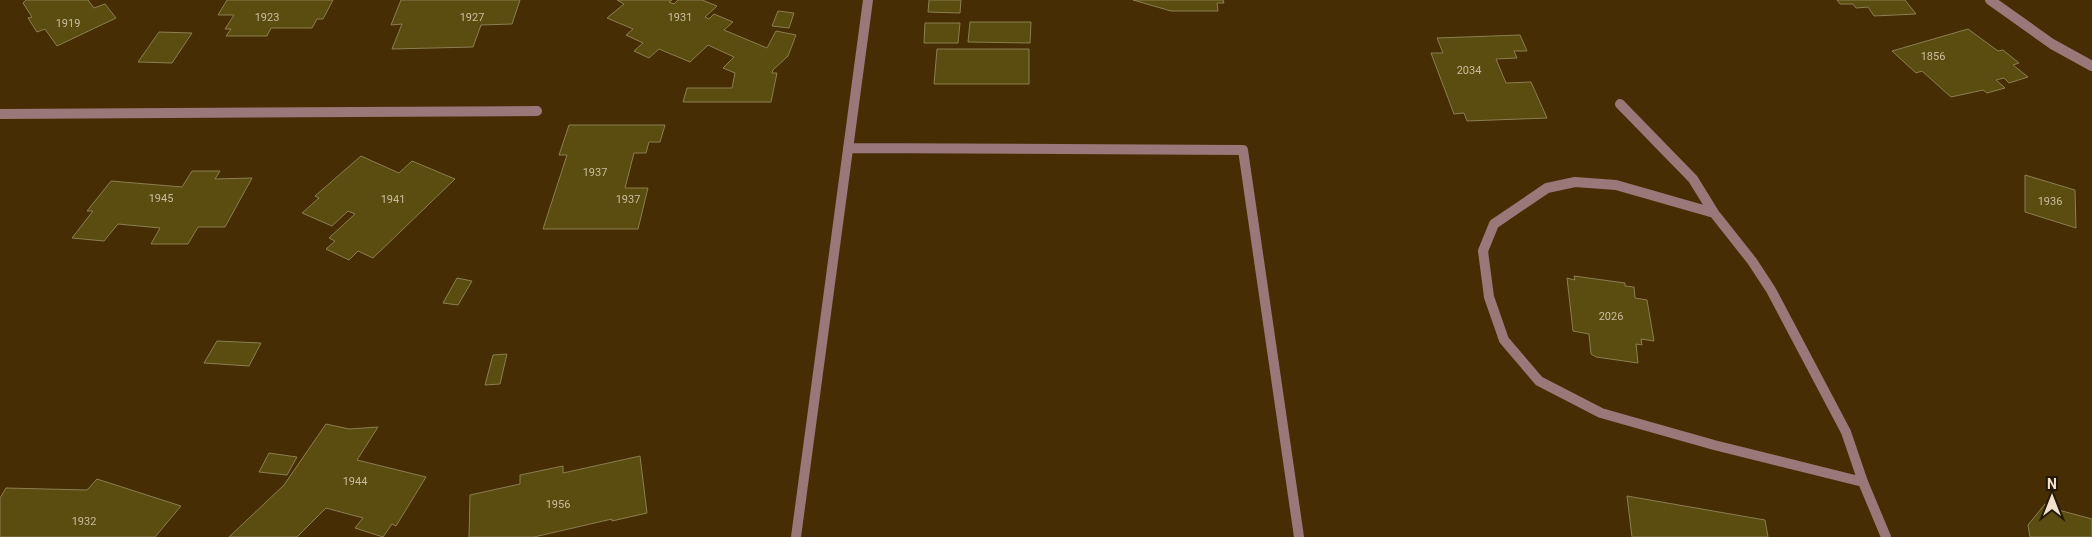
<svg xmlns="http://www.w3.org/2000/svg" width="2092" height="537" viewBox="0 0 2092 537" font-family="Roboto,sans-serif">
<rect width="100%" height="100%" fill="#462d04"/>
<path fill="#5b4c10" stroke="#8b7e51" d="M26 0H88L94 8 105 4 116 18 57 46 45 29 37 32 28 18 32 17 23 3Z
M227 0H333L323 19H317L312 28H271L267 36H226L231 29H225L234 15H218Z
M401 0H520L512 24 481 25 473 47 392 49 402 24 391 25Z
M617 0H672L669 2 674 4 678 0H702L717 6 705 17 709 19 714 14 733 22 724 30 767 48 776 31 796 35 788 56 773 70 772 73H777L771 102H683L687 88H732L735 73 723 68 734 57 708 45 690 62 659 49 649 58 634 51 643 43 626 35 633 29 607 18 624 4Z
M929 0H961L960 13 928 12Z
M1133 0H1223L1224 3H1217L1218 11H1171Z
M1837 0H1905L1916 14 1874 16 1868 7 1856 8 1853 4H1840Z
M778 11 794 13 789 28 772 26Z
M970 22H1031L1030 43 968 42Z
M925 23H960L958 43H924Z
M1968 29 1998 51 2003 50 2019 63 2013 65 2028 77 2009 83 2004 78 1996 80 2005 88 1987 93 1983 90 1951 97 1922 71 1916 73 1892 51Z
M159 32 192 33 172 63 138 62Z
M1520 35 1527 51H1514L1517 58 1496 59 1506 83 1531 82 1547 118 1467 121 1464 113 1454 114 1431 53H1443L1437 38Z
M937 49H1029V84H934Z
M569 125H665L660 142H649L646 153H634L625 188H648L638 229H543L567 155H559Z
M361 156 399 173 412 161 455 179 373 258 358 251 349 260 326 249 335 241 329 238 355 214 348 211 332 226 302 213 319 198 315 196Z
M192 171H220L215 179 252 178 225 227H198L188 244H151L160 228 118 224 104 241 72 238 93 211H87L111 181 182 187Z
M2025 175 2075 190 2076 228 2025 212Z
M1574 276 1625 283V286L1634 287 1635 298 1647 300 1654 341 1641 339 1642 345 1636 344 1638 363 1596 357 1591 354 1589 334 1573 331 1567 278 1575 280Z
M457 278 472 281 458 305 443 303Z
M217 341 261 343 249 366 204 363Z
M507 354 500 384 485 385 493 355Z
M326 424 349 429 378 427 357 460 426 477 396 526 392 524 383 537 355 528 363 518 326 508 297 537H229L284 485Z
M269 453 297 457 287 475 259 472Z
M640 456 647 513 612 521V519L534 537H469L470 495 520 484V475L563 466V473Z
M97 479 181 506 155 537H0V498L6 488 87 490Z
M1627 496 1765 520 1768 537H1632Z
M2045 504 2051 508 2092 519V537H2030L2028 525Z"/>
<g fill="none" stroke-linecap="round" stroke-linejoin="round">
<path stroke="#9a7779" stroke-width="10" d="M1620 104 1693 179 1714 213 1752 261 1771 290 1846 432 1863 482 1886 537
M0 114 537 111
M848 148 1243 150 1299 537
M1714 213 1616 185 1575 182 1547 188 1494 224 1483 251 1489 297 1504 340 1539 381 1601 413 1714 445 1863 482
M796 537 868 0"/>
<path stroke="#9a7779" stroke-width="10" d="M1990 0 2052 44 2092 66"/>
</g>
<g text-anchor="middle" stroke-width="4" stroke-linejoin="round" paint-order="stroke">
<g font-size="11" fill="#ccbc9e">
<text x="267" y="21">1923</text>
<text x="472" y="21">1927</text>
<text x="680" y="21">1931</text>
<text x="68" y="27">1919</text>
<text x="1933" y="60">1856</text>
<text x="1469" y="74">2034</text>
<text x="595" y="176">1937</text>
<text x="161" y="202">1945</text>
<text x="393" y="203">1941</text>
<text x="628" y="203">1937</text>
<text x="2050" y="205">1936</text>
<text x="1611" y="320">2026</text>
<text x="355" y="485">1944</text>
<text x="558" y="508">1956</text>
<text x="84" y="525">1932</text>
</g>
</g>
<g transform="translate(2052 497)" stroke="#241909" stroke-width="4" paint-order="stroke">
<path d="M0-4L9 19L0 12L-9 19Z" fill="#f1e1cd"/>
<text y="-8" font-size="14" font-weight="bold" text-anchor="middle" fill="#f1e1cd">N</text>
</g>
</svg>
